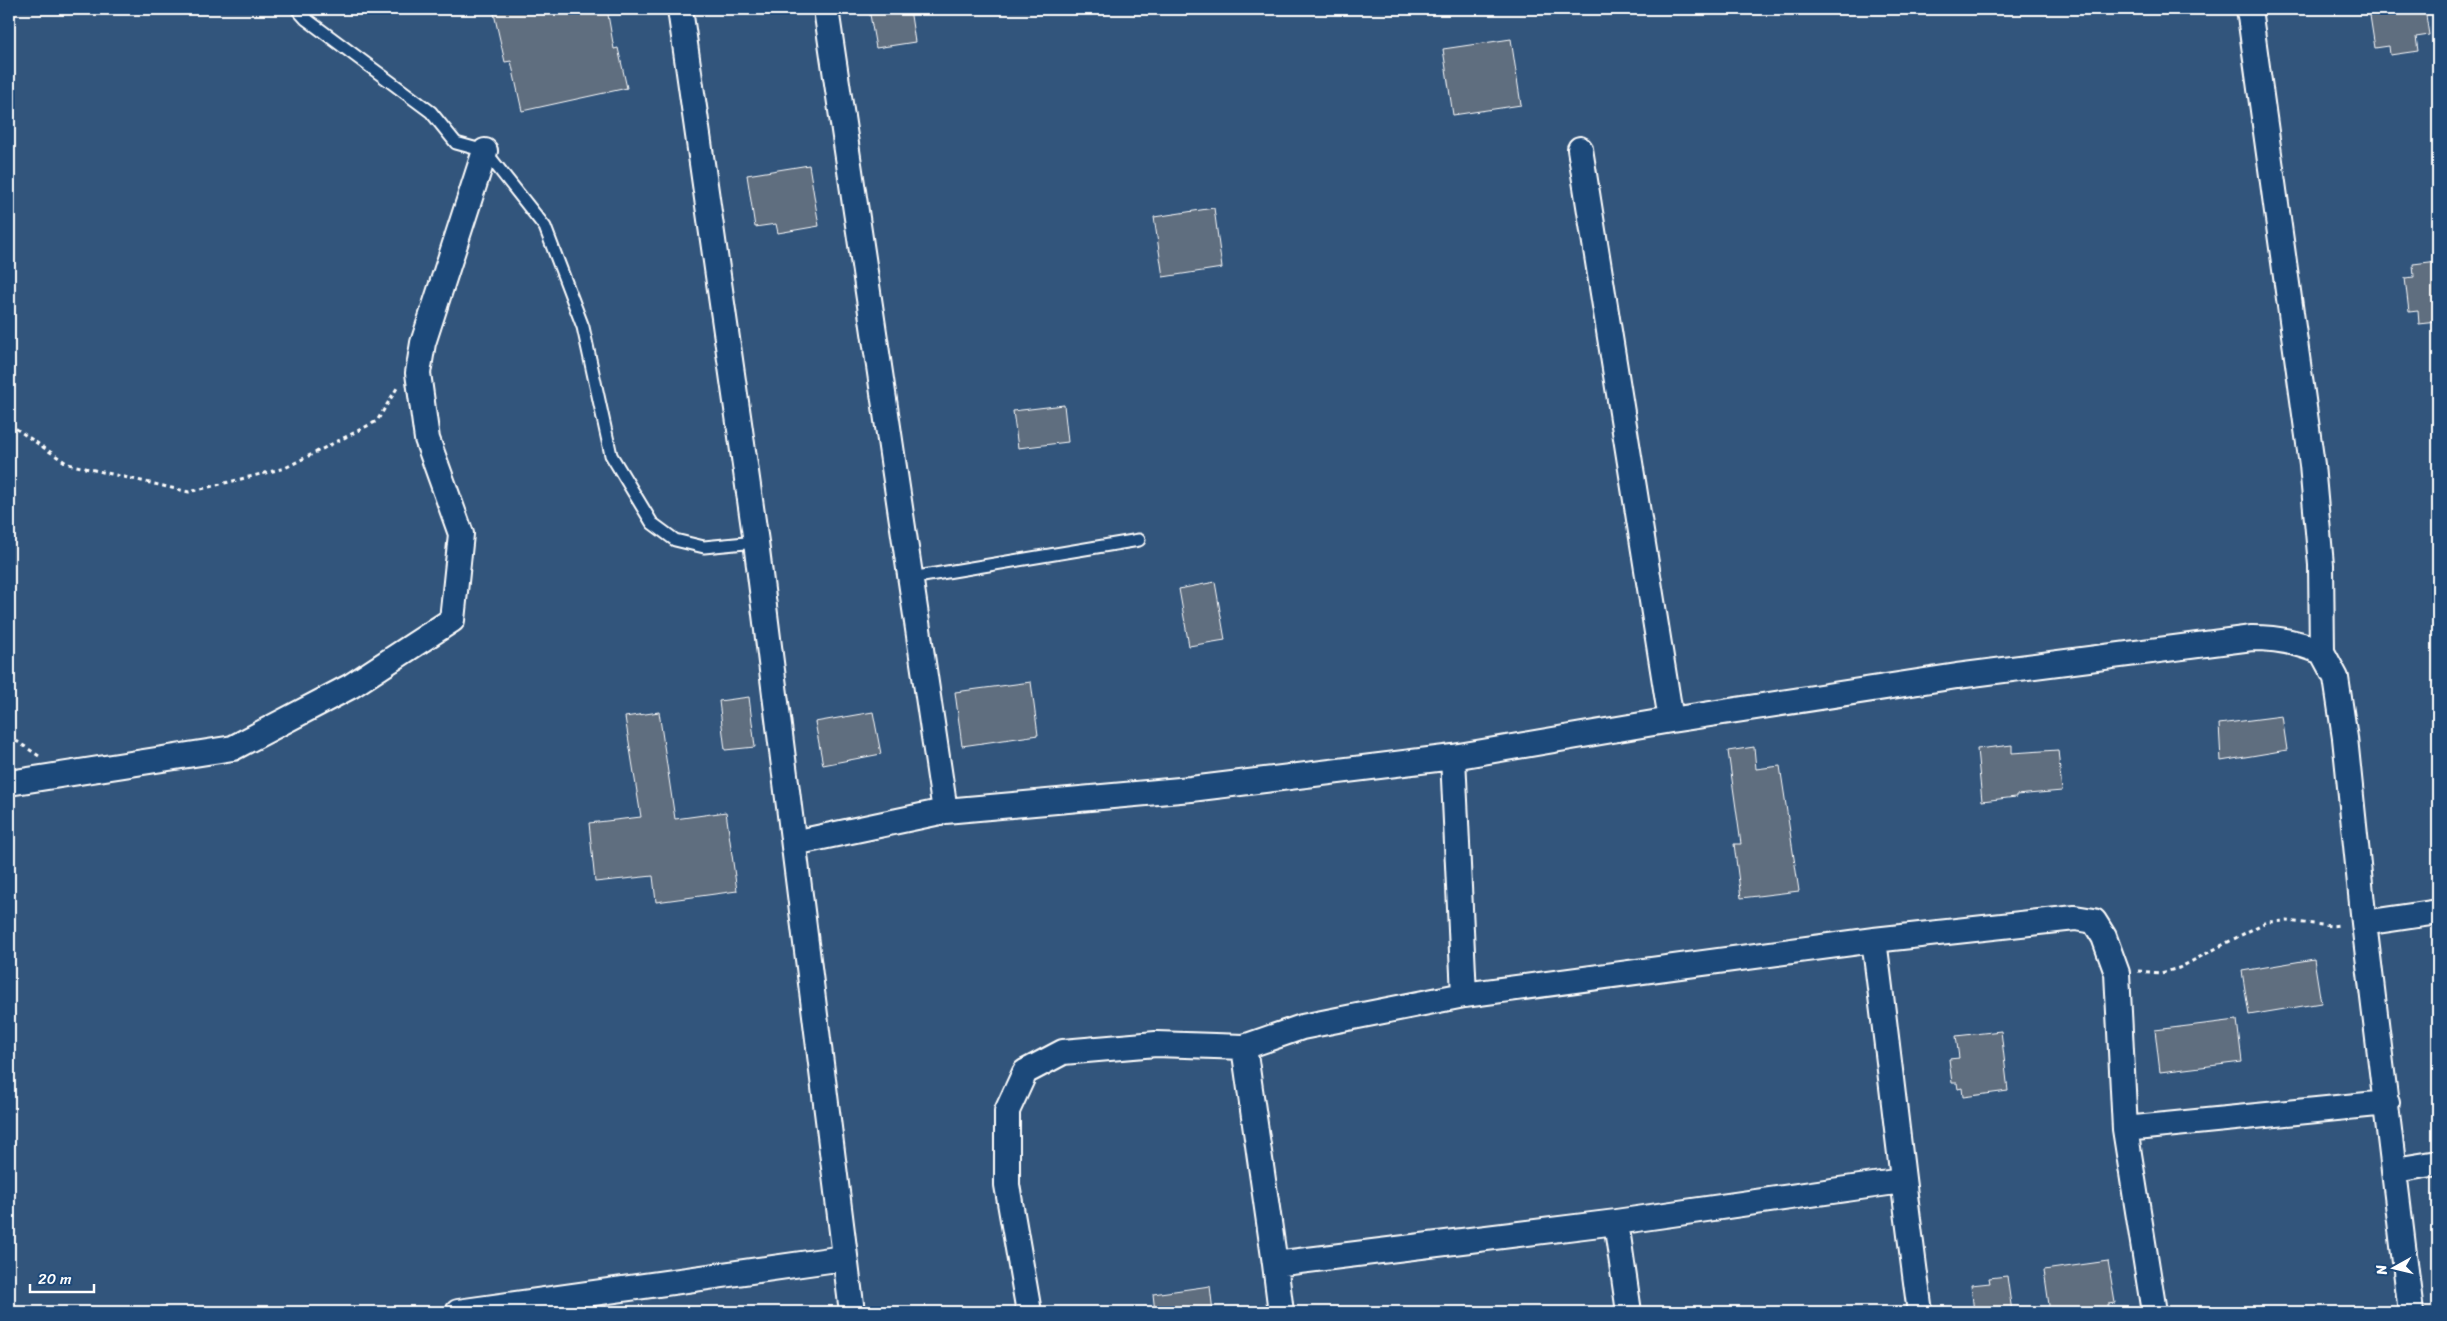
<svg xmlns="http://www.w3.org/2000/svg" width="2447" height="1321" viewBox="0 0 2447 1321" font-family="Sriracha,sans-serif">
<rect width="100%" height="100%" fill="#32557c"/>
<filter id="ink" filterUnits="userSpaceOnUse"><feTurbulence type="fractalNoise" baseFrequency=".02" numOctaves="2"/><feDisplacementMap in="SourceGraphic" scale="10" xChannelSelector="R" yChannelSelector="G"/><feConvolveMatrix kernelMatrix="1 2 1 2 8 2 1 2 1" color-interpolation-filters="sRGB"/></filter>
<g filter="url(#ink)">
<path fill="#5f6e7f" stroke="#fff" d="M493 9H607L614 49 618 48 627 88 522 111 511 61 505 62Z
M869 9H910L915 42 876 48Z
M2369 9H2425L2429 35 2416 37 2418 51 2390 55 2389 46 2375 48Z
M1511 39 1521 105 1453 115 1443 49Z
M809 165 819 226 778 233 776 224 755 227 747 175Z
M1214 208 1222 268 1163 277 1154 217Z
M2438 261V322L2419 324 2418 311 2409 312 2405 278 2414 277 2413 264Z
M1064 405 1068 442 1018 448 1013 411Z
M1215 582 1225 640 1189 646 1179 589Z
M1031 682 1038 735 962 746 955 692Z
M749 697 755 747 725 750 719 701Z
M659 712 675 819 726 812 737 891 656 902 653 876 595 882 589 823 641 817 625 717Z
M873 712 881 754 823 765 815 722Z
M2282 716 2287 750 2221 761 2219 724Z
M2012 745V753L2058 750 2062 791 2016 795V797L1982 801 1977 749Z
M1754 747 1756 769 1780 766 1799 891 1741 898 1734 844H1741L1728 751Z
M2314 959 2321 1003 2249 1015 2242 971Z
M2237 1020 2242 1062 2160 1072 2155 1030Z
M2001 1031 2008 1091 1963 1097 1962 1088 1958 1089 1957 1083H1952L1949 1059 1959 1058 1956 1036Z
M2108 1261 2115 1303 2108 1304 2109 1312H2072L2071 1310 2050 1312 2044 1270Z
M2007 1276 2012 1312H1974L1971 1285 1990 1283 1989 1278Z
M1210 1286 1213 1312H1155L1153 1294Z"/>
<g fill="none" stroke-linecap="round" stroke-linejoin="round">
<defs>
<path id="service" d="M297 9 306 19 431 112 456 143 485 151 545 227 583 327 611 455 652 523 675 540 704 547 756 542
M911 578 1139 540"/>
<path id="minor" d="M680 9 756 542 852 1312
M2249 9 2312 465 2321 565 2322 652 2336 678 2345 738 2364 923 2411 1312
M1580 149 1671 720
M1453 757 1464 995
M9 783 233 748 351 686 452 620 461 534 427 439 418 373 423 343 485 151
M945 811 1191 789 1453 757 1671 720 1957 676 2252 638C2277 638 2299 642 2322 652
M794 843 945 811 826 9
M2364 923 2438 912
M1874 940C1890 1064 1903 1188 1920 1312
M2125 1129 2387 1103
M2395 1170 2438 1163
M1902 1181 1616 1222 1275 1264 1244 1047 1302 1027 1464 995 1874 940 2075 918 2094 921 2104 937 2117 973 2125 1129 2154 1312
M1616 1222 1629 1312
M1275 1264 1281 1312
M458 1312 844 1258
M1029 1312 1007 1185V1111L1025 1072 1063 1052 1156 1044 1244 1047"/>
</defs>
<use href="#service" stroke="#fff" stroke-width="15"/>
<use href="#minor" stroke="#fff" stroke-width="28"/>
<path stroke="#fff" stroke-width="3" stroke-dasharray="4 4" stroke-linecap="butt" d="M9 424 68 464 189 492 285 468 377 421 397 388
M9 736 39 756
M2138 971 2161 973 2179 968 2266 922 2287 921 2331 926 2341 925"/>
<use href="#service" stroke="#1f4a7a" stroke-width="11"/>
<use href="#minor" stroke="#1f4a7a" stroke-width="24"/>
</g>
</g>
<rect width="2447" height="1321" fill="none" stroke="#1f4a7a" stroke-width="30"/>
<rect x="15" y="15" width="2417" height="1291" fill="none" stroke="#fff" stroke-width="2" filter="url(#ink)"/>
<g transform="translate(2394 1268) rotate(262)" stroke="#1f4a7a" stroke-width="4" paint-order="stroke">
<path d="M0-4L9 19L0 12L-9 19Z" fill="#ffffff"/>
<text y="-8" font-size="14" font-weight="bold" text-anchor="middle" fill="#ffffff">N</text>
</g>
<path d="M30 1284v8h64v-8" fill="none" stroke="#ffffff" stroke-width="2.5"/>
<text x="38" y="1284" font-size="15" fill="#ffffff" stroke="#1f4a7a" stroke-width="4" paint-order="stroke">20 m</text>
</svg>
